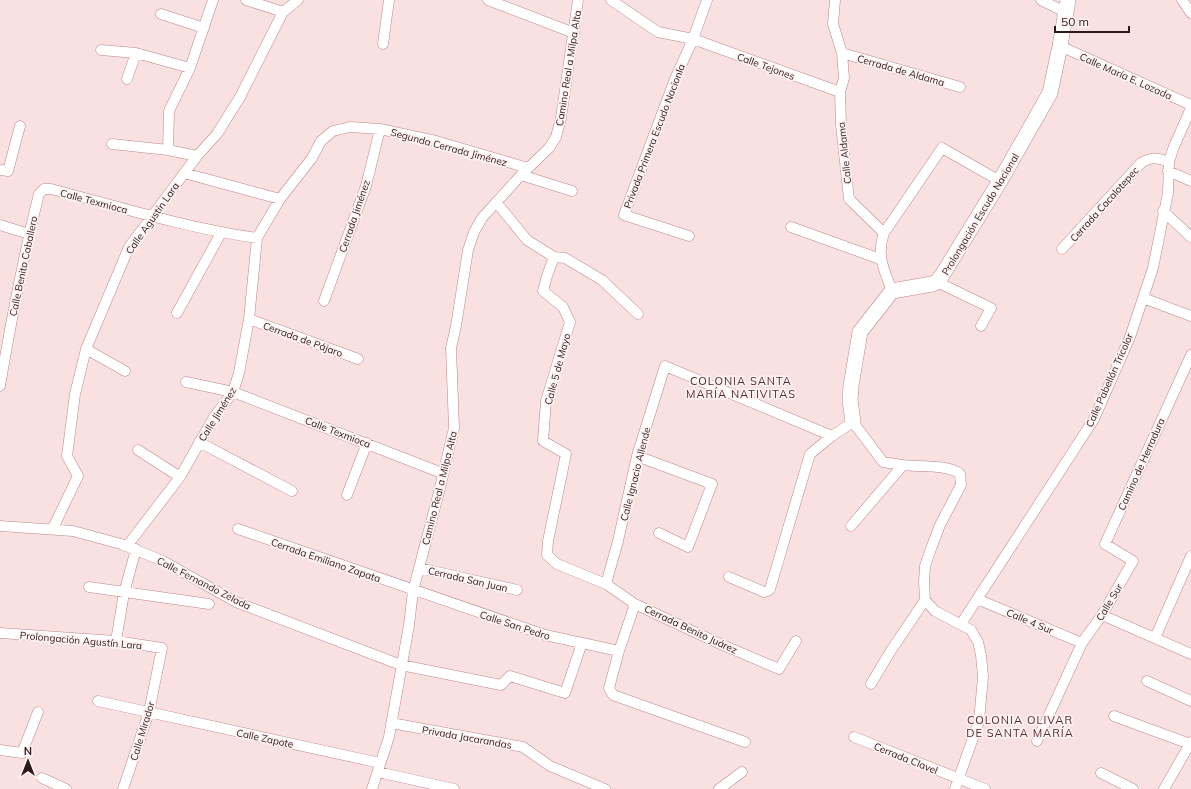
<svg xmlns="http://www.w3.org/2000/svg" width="1191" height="789" viewBox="0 0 1191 789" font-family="Mulish,sans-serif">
<rect width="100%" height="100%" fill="#f9e1e2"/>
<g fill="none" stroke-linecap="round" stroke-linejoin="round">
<defs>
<path id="street" d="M246 0 283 12
M488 0 574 33
M611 0 658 32 693 39 840 92
M835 0 833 24 842 53 844 78 840 92 841 125 849 199 884 233
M1041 0 1065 12
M1182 0 1191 13
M161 14 204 28
M383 44 389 0
M1060 46 1191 105
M101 50 136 53 190 68
M842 53 960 87
M127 79 136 53
M112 144 168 150 197 156
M168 150 169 111 190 68 213 0
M0 170 8 171 20 126
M1168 171 1191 181
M184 173 280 199
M521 175 572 191
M496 202 527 240 554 257
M1163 211 1191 237
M0 225 29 234
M791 227 880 259
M689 236 624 215 675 79 693 39 707 0
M1062 249 1141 163C1153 156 1156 158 1169 162
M554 257 547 276 543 291 563 307 570 322 546 401 543 441 566 454 548 541 547 555 557 564 606 584 635 604 718 643 779 669 796 641
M554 257 565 258 602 280 638 314
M937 282 991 308 981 326
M892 291C884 269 876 256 884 233L942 148 1000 181
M1143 298 1191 316
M324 301 366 186 380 129
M177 313 221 233
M249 319 358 359
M86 349 125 371
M186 382 233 392 442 473
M0 386C11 322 23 257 39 194L44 189H51C119 207 187 228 257 238
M199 442 292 491
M138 450 180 477
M637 456 712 484 688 547 659 533
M347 495 367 443
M0 526 73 531 121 544 163 561 236 602 401 665 501 685 510 676 565 693 582 643
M851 526 903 465
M53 528 78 476 67 456 75 394 86 349 129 247 197 156 217 134 240 97 283 12 298 0
M238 529 545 635 619 651
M127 546 180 477 214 417 233 392 239 373 249 319 257 238 280 199 312 158 321 141 333 131 350 127 380 129 436 141 528 168
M419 568 517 590
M729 577 764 592 768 591 770 589 810 454 832 436 853 422 883 462C889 463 896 464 902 465 917 467 949 464 960 474L961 485 940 525 932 546 925 566 924 582 925 600 935 611 971 630 978 642 981 655 983 677 979 721 955 789
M606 584 618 541 637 456 665 366 832 436
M89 587 209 604
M977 599 1082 643
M635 604 619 651 609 688 613 695 745 742
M1102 615 1191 654
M961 624 1094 419 1130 337 1153 268 1168 193 1169 162 1173 149 1191 108
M0 633 116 641 162 648 149 712 123 789
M1155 638 1191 556
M116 641 124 593 136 549
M1147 681 1191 701
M871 684 890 652 925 600
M98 701 380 763
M1114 716 1190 744
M391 723 523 747 550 766 605 789
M854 737 985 789
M1037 741 1082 643 1102 615 1133 561 1105 544 1191 355
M0 750 22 753 38 712
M378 772 454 789
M1101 773 1133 789
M42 778 66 789
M372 789 389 737 409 625 413 591 439 492 454 428 451 348 456 326 468 250 474 232 482 218 521 175 549 148 556 137 561 118 578 0
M719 789 742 772
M1164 789 1191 742"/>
<path id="secondary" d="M853 422 850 400 851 386 860 332 892 291 932 284 937 282 941 277 1000 181 1050 93 1060 46 1068 0"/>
</defs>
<use href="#street" stroke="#bc8689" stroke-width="11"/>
<use href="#secondary" stroke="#bc8689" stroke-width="16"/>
<use href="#street" stroke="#fff" stroke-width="10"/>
<use href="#secondary" stroke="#fff" stroke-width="15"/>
</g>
<g text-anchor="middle" stroke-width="3.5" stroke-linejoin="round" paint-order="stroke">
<g font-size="10" fill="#2e191a" stroke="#fef2f2">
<text transform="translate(766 66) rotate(20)" y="4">Calle Tejones</text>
<text transform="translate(568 68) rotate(-81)" y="4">Camino Real a Milpa Alta</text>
<text transform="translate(901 70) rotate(16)" y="4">Cerrada de Aldama</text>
<text transform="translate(1126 76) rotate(24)" y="4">Calle María E. Lozada</text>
<text transform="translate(654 136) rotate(-69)" y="4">Privada Primera Escudo Nacionla</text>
<text transform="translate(449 147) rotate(15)" y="4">Segunda Cerrada Jiménez</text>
<text transform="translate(844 153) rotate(-96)" y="4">Calle Aldama</text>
<text transform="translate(94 201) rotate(15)" y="4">Calle Texmioca</text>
<text transform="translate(1104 204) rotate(-48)" y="4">Cerrada Cacalotepec</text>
<text transform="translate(980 214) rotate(-59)" y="4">Prolongación Escudo Nacional</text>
<text transform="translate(354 216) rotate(-71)" y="4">Cerrada Jiménez</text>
<text transform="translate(152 218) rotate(-55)" y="4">Calle Agustín Lara</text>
<text transform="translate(23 266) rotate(-78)" y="4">Calle Benito Caballero</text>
<text transform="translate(303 339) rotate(20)" y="4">Cerrada de Pájaro</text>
<text transform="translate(557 369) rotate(-75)" y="4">Calle 5 de Mayo</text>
<text transform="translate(1109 380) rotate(-66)" y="4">Calle Pabellón Tricolor</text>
<text transform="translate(217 414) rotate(-58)" y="4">Calle Jiménez</text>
<text transform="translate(338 432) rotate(21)" y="4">Calle Texmioca</text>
<text transform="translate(1141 464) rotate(-66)" y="4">Camino de Herradura</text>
<text transform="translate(635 474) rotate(-76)" y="4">Calle Ignacio Allende</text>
<text transform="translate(439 488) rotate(-76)" y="4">Camino Real a Milpa Alta</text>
<text transform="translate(326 560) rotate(19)" y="4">Cerrada Emiliano Zapata</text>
<text transform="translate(468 579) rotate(13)" y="4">Cerrada San Juan</text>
<text transform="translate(204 583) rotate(27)" y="4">Calle Fernando Zelada</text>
<text transform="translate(1109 602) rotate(-59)" y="4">Calle Sur</text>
<text transform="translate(1030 621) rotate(23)" y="4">Calle 4 Sur</text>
<text transform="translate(515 625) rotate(18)" y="4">Calle San Pedro</text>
<text transform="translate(691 629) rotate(25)" y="4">Cerrada Benito Juárez</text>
<text transform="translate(81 640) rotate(5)" y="4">Prolongación Agustín Lara</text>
<text transform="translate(142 731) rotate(-73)" y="4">Calle Mirador</text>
<text transform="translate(467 737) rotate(10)" y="4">Privada Jacarandas</text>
<text transform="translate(265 738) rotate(12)" y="4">Calle Zapote</text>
<text transform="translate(906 758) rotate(22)" y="4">Cerrada Clavel</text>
</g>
<g font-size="11" letter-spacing="1" fill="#55282c" stroke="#fef2f2">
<text x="741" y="385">COLONIA SANTA<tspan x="741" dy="13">MARÍA NATIVITAS</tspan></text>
<text x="1020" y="724">COLONIA OLIVAR<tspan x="1020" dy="13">DE SANTA MARÍA</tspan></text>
</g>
</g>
<g transform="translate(28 761)" stroke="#fef2f2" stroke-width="3" paint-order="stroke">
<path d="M0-3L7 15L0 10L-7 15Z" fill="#2e191a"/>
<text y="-6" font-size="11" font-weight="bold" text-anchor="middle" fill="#2e191a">N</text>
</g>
<path d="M1055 26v6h74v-6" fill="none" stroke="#2e191a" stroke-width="2"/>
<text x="1061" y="26" font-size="12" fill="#2e191a" stroke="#fef2f2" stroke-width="3" paint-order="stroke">50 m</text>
</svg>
